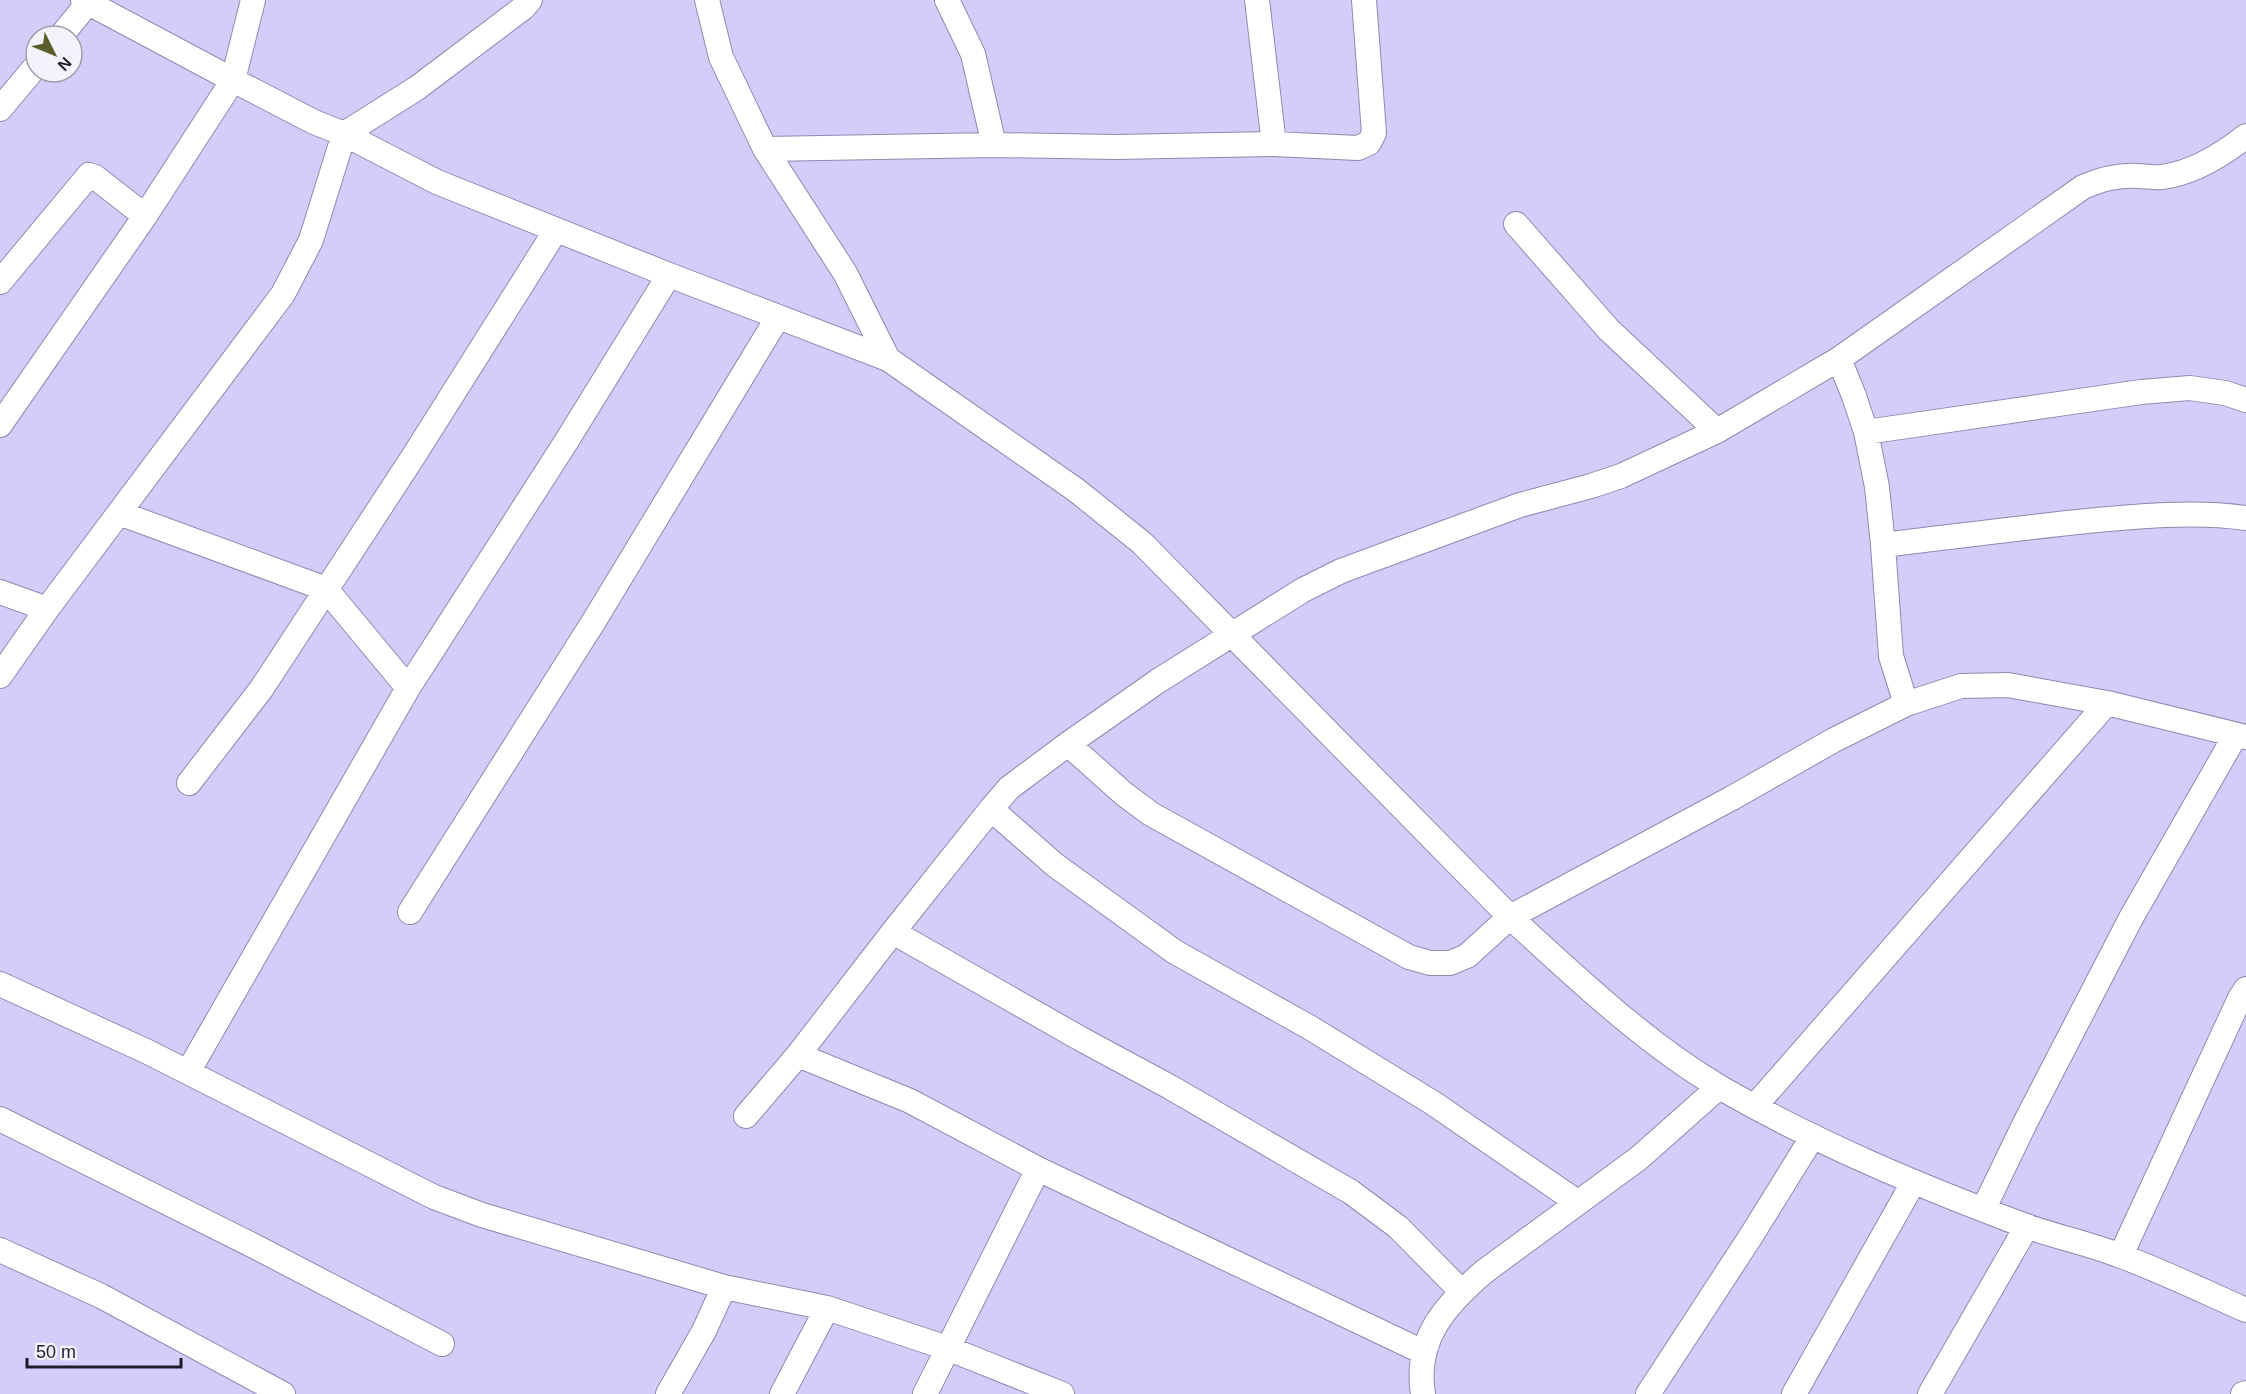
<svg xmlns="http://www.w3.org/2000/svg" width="2246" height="1394" viewBox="0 0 2246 1394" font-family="Arial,sans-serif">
<rect width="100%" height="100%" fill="#d4cdf9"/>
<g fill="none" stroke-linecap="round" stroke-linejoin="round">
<defs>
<path id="street" d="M83 0 233 80 314 122 344 134 437 182 669 275 888 359
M707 0 721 57 765 149 845 273 888 359 1076 490 1142 543 1510 917C1576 977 1643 1042 1721 1088 1818 1144 1922 1187 2026 1226 2057 1237 2090 1244 2121 1256 2164 1272 2205 1292 2246 1310
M947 0 973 54 994 145
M61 36 88 3
M0 109 36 66
M1274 144 1358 148 1369 143 1374 133 1364 0
M765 149 994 145 1115 147 1274 144 1257 0
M1516 224 1609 330 1717 431
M0 282 89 175 95 177 145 216
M1839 359 1854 396 1866 432 1877 487 1883 545 1891 656 1906 704
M0 425 145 216 233 80 253 0
M1866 432 2141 392 2190 388 2225 393 2246 400
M119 513 326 589 408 688
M1883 545C1951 537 2019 528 2087 521 2140 516 2193 511 2246 518
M0 592 47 609
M0 676 47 609 283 294 311 240 344 134 417 88 523 8 530 0
M1068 744 1124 794 1151 814 1409 957 1430 963H1450L1467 956 1510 917 1732 798 1834 740 1906 704 1961 686 2008 685 2107 703 2246 737
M189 783 262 688 413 457 556 230
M991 809 1055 865 1175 952 1309 1027 1433 1103 1577 1202
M410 912 594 621 778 317
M893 932 1081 1039 1170 1087 1351 1192 1398 1227 1461 1291
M0 984 148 1052 434 1197 482 1215 724 1287 827 1308 947 1348 1062 1394
M798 1055 910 1101 1038 1169 1423 1352
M188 1072 408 688 566 442 669 275
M1755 1106 2107 703
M746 1116 798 1055 893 932 991 809 1009 788 1068 744 1158 681 1303 590 1341 571 1520 505 1591 486 1621 476 1717 431 1839 359 2083 187C2102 179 2117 175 2138 176 2146 176 2154 178 2162 177 2193 173 2222 155 2246 136
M0 1119 254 1246 442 1344
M1984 1208 2026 1121 2131 918 2235 736
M0 1250 101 1296 283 1394
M2121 1255 2240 998 2246 989
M668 1394 704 1331 724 1287
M782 1394 827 1308
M925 1394 1038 1169
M1423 1394C1414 1339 1446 1304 1485 1271L1639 1158 1719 1087
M1648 1394 1751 1236 1813 1136
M1794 1394 1913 1183
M1930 1394 2027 1226
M2243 1394 2246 1393"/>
</defs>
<use href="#street" stroke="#8f89b1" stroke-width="26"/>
<use href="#street" stroke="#fff" stroke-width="24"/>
</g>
<g transform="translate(54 54) rotate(133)"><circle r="28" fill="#f4f3fc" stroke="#9f9da9" stroke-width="1.5"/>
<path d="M0-4.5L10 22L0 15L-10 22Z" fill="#5b5e2b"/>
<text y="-9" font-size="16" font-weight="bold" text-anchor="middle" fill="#1f1c2c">N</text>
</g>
<path d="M27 1358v9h154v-9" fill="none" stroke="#1f1c2c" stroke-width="3"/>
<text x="36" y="1358" font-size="18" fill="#1f1c2c" stroke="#f4f3fc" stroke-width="4.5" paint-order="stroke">50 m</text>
</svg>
